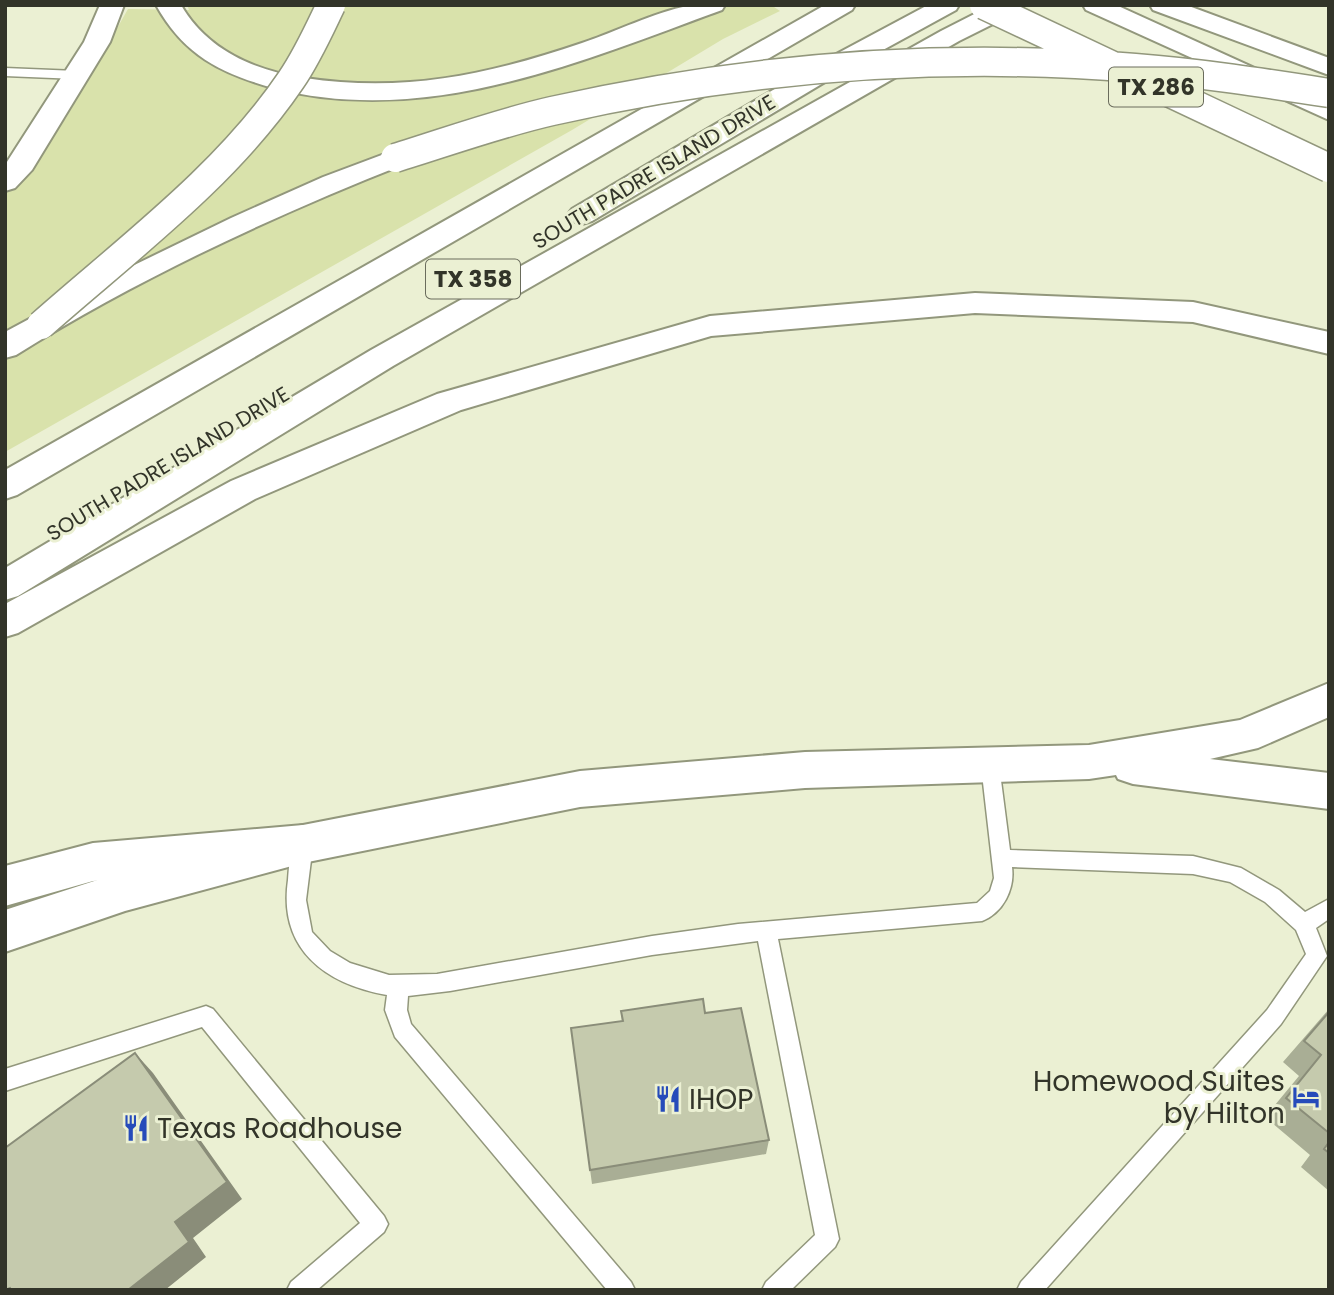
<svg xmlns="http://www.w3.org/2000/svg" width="1334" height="1295" viewBox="0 0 1334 1295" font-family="Poppins,sans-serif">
<rect width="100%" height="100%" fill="#ebf0d3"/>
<path fill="#d9e2ab" d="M187 5H771L780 11 723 39 572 130 5 452V191L66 118 128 9 189 10Z"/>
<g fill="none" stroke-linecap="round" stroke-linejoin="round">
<defs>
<path id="lane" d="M5 68 77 71 83 75 77 79 5 76Z
M990 757 997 759 999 765 1010 850 1193 856 1241 868 1279 890 1305 912 1329 899V919L1316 928 1327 956 1281 1024 1045 1290H1017L1021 1282 1267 1010 1306 954 1296 930 1265 902 1230 882 1193 874 1012 867C1015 889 1003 913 982 921L778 939 839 1239 835 1247 791 1290H762L766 1282 815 1235 758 941 652 955 450 991 408 996 407 1010 411 1024 631 1282 635 1290H607L395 1037 385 1010 387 995C325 984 278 949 288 880 289 866 290 850 296 838L303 835 310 838 313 844 306 900 312 932 330 951 350 963 389 975 437 974 652 936 738 924 977 903 990 891 994 878 981 765 983 759Z
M206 1006 213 1009 384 1216 388 1224 384 1232 317 1290H287L291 1282 360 1223 202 1027 5 1091V1069Z"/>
<path id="secondary" d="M100 5H124L110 42 32 170 15 188 5 191V165L84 42Z
M1329 683V717L1258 748 1210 759 1329 773V809L1133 784 1118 779 1116 775 1089 779 805 788 580 807 303 863 125 911 5 952V910L125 871 303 825 580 771 805 752 1089 745 1240 720Z"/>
<path id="highway" d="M156 5H181C207 50 255 71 305 78 404 93 488 75 582 43 615 32 655 12 688 6 699 3 713 5 725 5L722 10C579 62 428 128 273 88 220 73 184 55 156 5Z
M825 5H855L852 10 17 495 5 499V470Z
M928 5H959L956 10 830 79 592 221 582 224 572 221 567 215 572 209 812 67Z
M992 5H1024L1021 10 959 41 393 366 18 596 5 600V568L371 350 941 31Z
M1083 5H1116L1329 102V120L1086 10Z
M1150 5H1186L1329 58V75L1153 10Z
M395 150 405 152 409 158 405 164C273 216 137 279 16 355L5 358V332L85 289 231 218 323 177Z
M975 293 1193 302 1329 332V354L1193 322 975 313 711 336 461 410 255 499 18 633 5 637V604L231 481 437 394 710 316Z
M303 825 318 831 324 844 318 857 303 863 93 881 5 906V866L93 843Z"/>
</defs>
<use href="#lane" stroke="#92977c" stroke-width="3"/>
<use href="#secondary" stroke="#92977c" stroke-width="4"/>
<use href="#highway" stroke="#92977c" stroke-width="4"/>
<use href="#lane" fill="#fff" fill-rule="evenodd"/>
<use href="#secondary" fill="#fff" fill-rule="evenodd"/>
<use href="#highway" fill="#fff" fill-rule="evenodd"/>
<defs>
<path id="highway-bridge" d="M984 5 1329 168
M395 158C447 142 499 123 552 111 743 68 940 52 1135 68 1200 73 1265 83 1329 93
M41 325C127 249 226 176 291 80 307 57 319 30 331 5"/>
</defs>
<use href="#highway-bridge" stroke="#92977c" stroke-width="31" stroke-linecap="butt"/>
<use href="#highway-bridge" stroke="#fff" stroke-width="28"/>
</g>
<path fill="#a9ae95" d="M1329 1009V1191L1301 1167 1310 1155 1265 1117 1299 1076 1283 1062Z
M621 1011 705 1013 769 1140 766 1154 592 1184 571 1028 622 1022Z"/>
<path fill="#8a8d79" d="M135 1053 153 1073 242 1199 193 1238 206 1257 165 1290H128L175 1222Z"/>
<path fill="#c5caad" stroke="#8a8d79" stroke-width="2" d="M703 999 705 1013 741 1008 769 1140 590 1170 571 1028 623 1021 621 1011Z
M1329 1012V1133L1286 1098 1321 1055 1304 1041Z
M135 1053 227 1182 175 1222 189 1242 128 1290H11L10 1288 5 1290V1148Z
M1329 1142V1153L1324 1149Z"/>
<defs>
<symbol id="hotel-bare" viewBox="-9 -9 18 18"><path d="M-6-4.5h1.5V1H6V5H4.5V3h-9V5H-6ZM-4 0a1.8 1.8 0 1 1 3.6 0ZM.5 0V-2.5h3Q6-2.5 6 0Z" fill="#264bba" stroke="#ebf0d3" stroke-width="2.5" paint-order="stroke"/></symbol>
<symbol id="restaurant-bare" viewBox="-9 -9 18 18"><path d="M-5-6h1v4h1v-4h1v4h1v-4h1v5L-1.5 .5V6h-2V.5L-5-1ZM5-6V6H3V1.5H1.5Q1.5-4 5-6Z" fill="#264bba" stroke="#ebf0d3" stroke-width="2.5" paint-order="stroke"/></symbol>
</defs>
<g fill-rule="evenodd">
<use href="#hotel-bare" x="1287" y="1078" width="38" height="38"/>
<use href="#restaurant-bare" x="649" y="1080" width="38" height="38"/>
<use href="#restaurant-bare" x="117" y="1109" width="38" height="38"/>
</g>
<g text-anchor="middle" stroke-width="6" stroke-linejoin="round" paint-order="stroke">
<g font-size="21" fill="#323429" stroke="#ebf0d3">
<text transform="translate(654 172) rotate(-31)" y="7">SOUTH PADRE ISLAND DRIVE</text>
<text transform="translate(168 464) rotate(-31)" y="7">SOUTH PADRE ISLAND DRIVE</text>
</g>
<g fill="#ebf0d3" stroke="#6a6c5c" stroke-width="2">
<rect x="1109" y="67.5" width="94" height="39" rx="5"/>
<rect x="426" y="259.5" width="94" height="39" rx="5"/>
</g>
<g font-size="23" font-weight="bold" fill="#323429">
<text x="1156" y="95">TX 286</text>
<text x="473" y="287">TX 358</text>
</g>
<g font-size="28" fill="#323429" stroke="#ebf0d3" text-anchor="start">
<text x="1285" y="1091" text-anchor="end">Homewood Suites<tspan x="1285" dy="32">by Hilton</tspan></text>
<text x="689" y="1109">IHOP</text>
<text x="157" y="1138">Texas Roadhouse</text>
</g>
</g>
<rect width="1334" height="1295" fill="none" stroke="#323429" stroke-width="14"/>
</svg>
